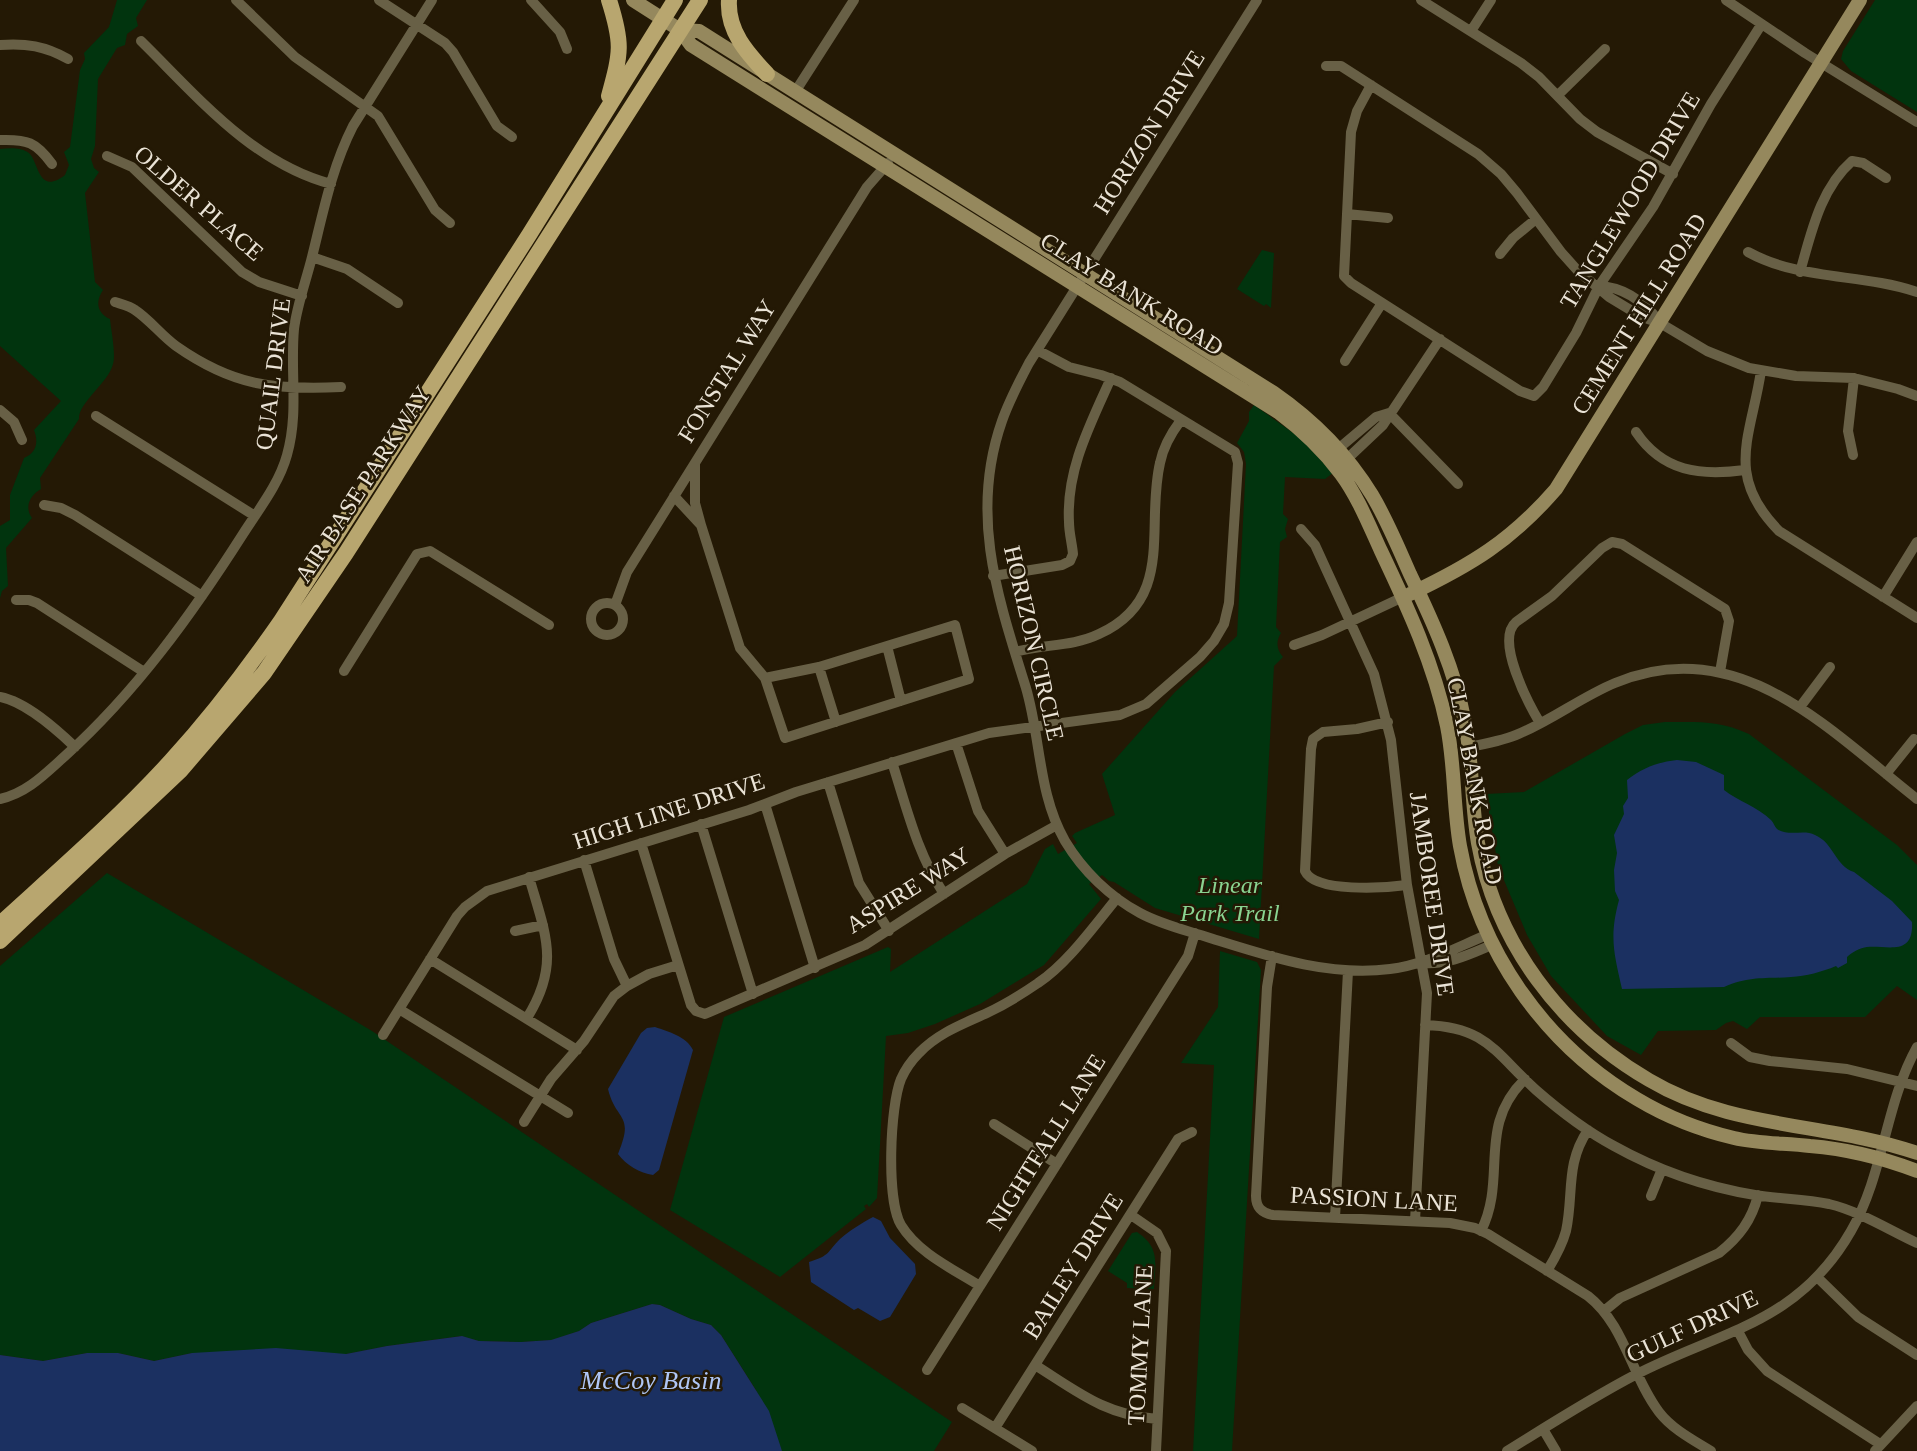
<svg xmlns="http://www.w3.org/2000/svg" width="1917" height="1451" viewBox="0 0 1917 1451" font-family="'Times New Roman',serif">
<rect width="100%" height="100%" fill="#241905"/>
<path fill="#01340e" d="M117 0H147L136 18 138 26 127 34 125 45 117 48 98 79 95 146 91 159 94 168 99 172 85 193 95 282 103 290C95 302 97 313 110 319 111 330 116 354 113 364 109 382 78 403 79 419L40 478 41 489C30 495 24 507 32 518L6 548 8 586 2 591 0 598V526L10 520V495L24 458C36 453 39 443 34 430L61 401 0 346V149C9 148 21 147 29 153 39 162 38 196 65 175L69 165 64 152 70 147 80 70 85 59 84 53 109 27Z
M1875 0H1917V112L1851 71 1841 59 1843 51Z
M1262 250 1274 253 1271 308 1266 304 1264 306 1237 289Z
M1254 405 1299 437 1333 473 1325 479 1285 477 1283 514 1288 519 1285 529 1287 537 1280 542 1276 627 1281 633C1276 641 1276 649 1283 657L1274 666 1259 939 1155 908 1114 882 1109 881 1102 875 1089 884 1101 899 1044 965 980 1004 935 1024 908 1033 886 1036 877 1198 869 1207 867 1204 864 1206 866 1209 780 1277 670 1210 724 1017 888 947 891 949 890 972 1027 884 1045 849 1053 844 1058 854 1077 843 1072 836 1075 833 1115 815 1102 774 1175 692 1237 636 1246 464 1244 452 1237 443 1249 421V412Z
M1665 722C1698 722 1719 720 1749 734L1897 845 1917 865V1000L1897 986 1865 1017H1760L1747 1029 1733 1021 1726 1023 1716 1030 1658 1031 1641 1055 1607 1036 1551 976 1527 935 1498 866 1486 794 1524 792 1625 734 1643 725Z
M107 873 372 1031 952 1422 934 1451H782L756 1390 721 1335 711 1325 691 1319 660 1305 652 1304 591 1323 579 1331 552 1340 521 1342 479 1341 461 1336 387 1346 346 1354 192 1353 154 1361 118 1353H87L43 1361 0 1355V966Z
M1220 951 1257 962 1261 970 1232 1451H1193L1214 1065 1181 1063 1218 1007Z
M1137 1232C1161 1248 1155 1264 1154 1289L1127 1288V1283L1108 1271 1132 1233Z"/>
<path fill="#1b3061" d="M1677 760 1696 762 1724 775V790C1738 801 1758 807 1771 820 1774 823 1774 826 1777 829 1789 837 1804 829 1815 835 1834 843 1835 866 1854 872L1892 901 1912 922C1914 957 1887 945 1867 947 1860 948 1852 952 1847 957V963L1838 968 1836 966C1822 972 1806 976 1791 977 1764 979 1750 976 1724 987L1622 989C1614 953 1609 937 1619 900L1615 891 1614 870 1617 853 1614 835 1624 814 1623 806 1628 798 1627 780C1642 768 1658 762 1677 760Z
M655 1027C669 1032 686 1036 693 1050L659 1170 653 1175C640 1173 626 1165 618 1154 635 1113 616 1122 608 1089L641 1033 647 1028Z
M873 1217 881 1221 890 1238 915 1264 916 1274 890 1317 880 1321 858 1308 854 1310 811 1282 809 1262C831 1255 826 1253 840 1239 849 1231 862 1223 873 1217Z
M652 1304 660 1305 691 1319 711 1325 721 1335 769 1411 782 1451H0V1355L43 1361 87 1353H118L154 1361 192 1353 276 1348 346 1354 387 1346 462 1336 479 1341 521 1342 551 1340 579 1331 591 1323Z"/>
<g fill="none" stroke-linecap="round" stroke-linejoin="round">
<path stroke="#686046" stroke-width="10" d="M236 0 295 57 378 116 435 210 450 223
M379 0 445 43 453 52 497 126 512 137
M531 0 560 32 567 49
M1257 0 1029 363C1019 382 1009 401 1002 421 969 515 998 598 1026 688 1041 739 1038 794 1065 841 1083 871 1110 897 1140 913 1162 925 1186 930 1210 938 1268 956 1328 977 1390 969 1425 965 1457 947 1489 934
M1421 0 1521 63 1539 77 1580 119 1597 132 1673 174
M1726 0 1805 53 1917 122
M1471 31 1491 0
M141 41C197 96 252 163 331 184
M0 45C26 43 45 46 68 59
M1326 66H1341L1478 154 1501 174 1517 193 1561 252 1578 271 1609 297 1642 317 1660 323 1707 351 1749 368 1796 376 1854 378 1898 389 1917 396
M1371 85 1357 111 1351 132 1344 276 1351 283 1520 391 1534 396 1543 387 1576 333 1599 286 1653 207 1711 104 1761 25
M795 92 854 0
M1558 95 1605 49
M0 140C27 139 36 142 52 164
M107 156 132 167 242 272 259 282 302 296
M1347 214 1388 218
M1748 252C1801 281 1861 273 1917 292
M1500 254 1513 238 1536 219
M312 257 347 269 398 303
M1800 272C1811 234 1820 189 1852 161L1863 163 1886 178
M1599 286C1624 287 1645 303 1660 322
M115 302C121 304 130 306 135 310 150 320 161 335 176 346 233 386 273 390 341 387
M1345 361 1382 303
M1761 371C1751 437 1724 475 1779 531L1917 618
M0 410 14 422 22 440
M1389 413 1458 484
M96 416 255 516
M1636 432C1663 472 1700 476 1745 470
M1338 449 1376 417 1389 413
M1853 455 1848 431 1854 378
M1347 459 1383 425 1440 339
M674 496 701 525 695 503V464
M44 505 61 508 75 515 202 596
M701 525 740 648 765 678 785 738 969 679 955 625 819 667 765 678
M1301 529 1315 545 1374 674 1391 740 1407 885 1427 993 1415 1221
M993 576 1062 565 1070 561 1073 554C1072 543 1069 533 1069 522 1066 470 1090 425 1111 378
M1883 597 1917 542
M16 600H29L37 603 144 672
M591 619a16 16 0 1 1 32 0a16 16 0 1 1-32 0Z
M615 605 627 572 867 187 888 163
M1294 645 1322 635 1403 597
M887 646 901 701
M1015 652C1042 644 1072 647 1099 634 1176 599 1145 527 1160 463 1163 447 1172 432 1181 420
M819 667 836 722
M344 671 417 554 430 551 549 625
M0 697C26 702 56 729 75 747
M1800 707 1830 667
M1388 722 1357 729 1323 732 1313 739 1311 749 1305 871C1315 893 1385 888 1407 885
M1540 723C1528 703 1495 640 1516 622L1552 596 1602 548 1612 542 1622 544 1725 609 1729 621 1720 672
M956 743 978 811 1005 854
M1469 747C1485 744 1501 741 1516 735 1551 721 1581 697 1615 683 1738 631 1829 730 1917 799
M892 762C907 809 917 853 944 894
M1886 774 1914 739
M828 782 859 883 889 931
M0 799C27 793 45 774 65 756 136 692 192 614 243 534 259 509 279 484 287 455 299 413 290 372 294 329 297 305 306 281 312 257 323 213 332 167 353 126L432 0
M765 804 815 968
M701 824 753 994
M641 843 691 1005 696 1011 705 1014 865 945 1005 854 1057 825
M584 860 614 959 627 986
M515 931 543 925
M1272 956 1267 987 1256 1196C1256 1208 1262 1213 1273 1215L1450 1223 1475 1228 1488 1234 1588 1296C1625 1325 1631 1375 1659 1412 1672 1429 1693 1440 1711 1451
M430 959 577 1050
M1422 963C1449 965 1470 954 1494 944
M399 1009 568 1113
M527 1018C561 964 545 933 529 877
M1425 1025C1487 1027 1495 1053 1536 1090 1560 1111 1586 1131 1614 1146 1657 1170 1706 1187 1755 1195 1779 1199 1805 1199 1829 1204 1859 1211 1889 1230 1917 1243
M383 1035 457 916 465 907 487 891 749 810 796 792 989 733 1120 715 1146 704 1200 657 1214 641 1224 624 1229 603 1238 463 1235 452 1120 382 1101 375 1069 367 1037 350
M1731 1043 1750 1057 1770 1061 1847 1069 1917 1086
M524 1122 551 1079 584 1041 614 996 627 986 649 974 678 965
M994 1124 1057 1164
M1651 1196 1662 1169
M1131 1215 1157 1233 1166 1251 1156 1451
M1335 1218 1348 971
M1481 1231C1508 1177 1476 1127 1525 1079
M1547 1271C1555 1258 1562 1246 1566 1231 1574 1194 1565 1164 1588 1130
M1817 1277 1858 1317 1917 1355
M980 1286C953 1269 918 1253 901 1225 886 1200 890 1106 901 1079 905 1070 912 1060 919 1053 938 1033 963 1024 987 1013 1004 1005 1022 994 1038 983 1067 964 1094 926 1117 898
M1604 1311 1620 1298 1719 1253C1739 1237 1752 1220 1758 1195
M1738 1331 1748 1350 1767 1371 1880 1444
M1035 1365C1078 1392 1105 1415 1157 1419
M927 1370 1188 956 1195 933
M962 1408 1032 1451
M995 1428 1178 1139 1192 1132
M1543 1429 1556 1451
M1507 1451C1549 1425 1591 1398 1635 1375 1720 1331 1798 1324 1851 1231 1884 1174 1885 1104 1917 1047
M1875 1451 1917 1406"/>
<path stroke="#95885d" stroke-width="14" d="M633 0 680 30 691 45 1278 412C1302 430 1323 450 1341 474 1358 497 1369 525 1381 551 1408 608 1434 664 1447 726 1455 765 1453 806 1460 846 1479 951 1545 1045 1637 1099 1667 1117 1700 1130 1734 1138 1759 1144 1785 1143 1810 1146 1847 1149 1883 1158 1917 1171
M680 30 699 31 1274 393C1313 420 1347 454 1372 495 1387 520 1398 547 1410 574 1433 622 1455 670 1465 723 1473 762 1471 803 1478 843 1496 943 1561 1029 1649 1080 1733 1130 1827 1122 1917 1153
M1410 594C1471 565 1511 541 1556 489L1860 0"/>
<path stroke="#b8a66f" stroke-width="16" d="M729 0C727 31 747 53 767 74
M609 96C621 52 623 44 609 0
M0 924C58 871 118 819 171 761 211 717 247 670 281 621L529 235 675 0
M0 941 180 771 264 673 346 553 700 0"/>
</g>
<g text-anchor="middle" stroke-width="5" stroke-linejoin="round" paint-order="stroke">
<g font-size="24" fill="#eae3d6" stroke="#241905">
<text transform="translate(1149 132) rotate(-58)" y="8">HORIZON DRIVE</text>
<text transform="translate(1630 200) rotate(-59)" y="8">TANGLEWOOD DRIVE</text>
<text transform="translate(199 203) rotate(41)" y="8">OLDER PLACE</text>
<text transform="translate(1132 294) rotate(32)" y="8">CLAY BANK ROAD</text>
<text transform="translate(1639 314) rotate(-58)" y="8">CEMENT HILL ROAD</text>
<text transform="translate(727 371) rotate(-58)" y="8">FONSTAL WAY</text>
<text transform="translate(273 374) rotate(-83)" y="8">QUAIL DRIVE</text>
<text transform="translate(363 484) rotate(-57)" y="8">AIR BASE PARKWAY</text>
<text transform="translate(1034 643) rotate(77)" y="8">HORIZON CIRCLE</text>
<text transform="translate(1475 781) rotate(79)" y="8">CLAY BANK ROAD</text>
<text transform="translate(669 811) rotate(-18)" y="8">HIGH LINE DRIVE</text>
<text transform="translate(908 890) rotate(-32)" y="8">ASPIRE WAY</text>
<text transform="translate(1432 894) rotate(82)" y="8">JAMBOREE DRIVE</text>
<text transform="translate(1046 1142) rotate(-58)" y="8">NIGHTFALL LANE</text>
<text transform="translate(1374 1199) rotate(3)" y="8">PASSION LANE</text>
<text transform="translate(1073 1266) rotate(-58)" y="8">BAILEY DRIVE</text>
<text transform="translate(1692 1326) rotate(-25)" y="8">GULF DRIVE</text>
<text transform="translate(1140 1345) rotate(-87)" y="8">TOMMY LANE</text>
</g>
<g font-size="24" font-style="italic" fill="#89d491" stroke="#241905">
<text x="1230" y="893">Linear<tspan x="1230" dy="28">Park Trail</tspan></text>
</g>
<g font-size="26" font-style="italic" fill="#afc6f6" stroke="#241905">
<text x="651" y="1389">McCoy Basin</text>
</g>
</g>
</svg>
